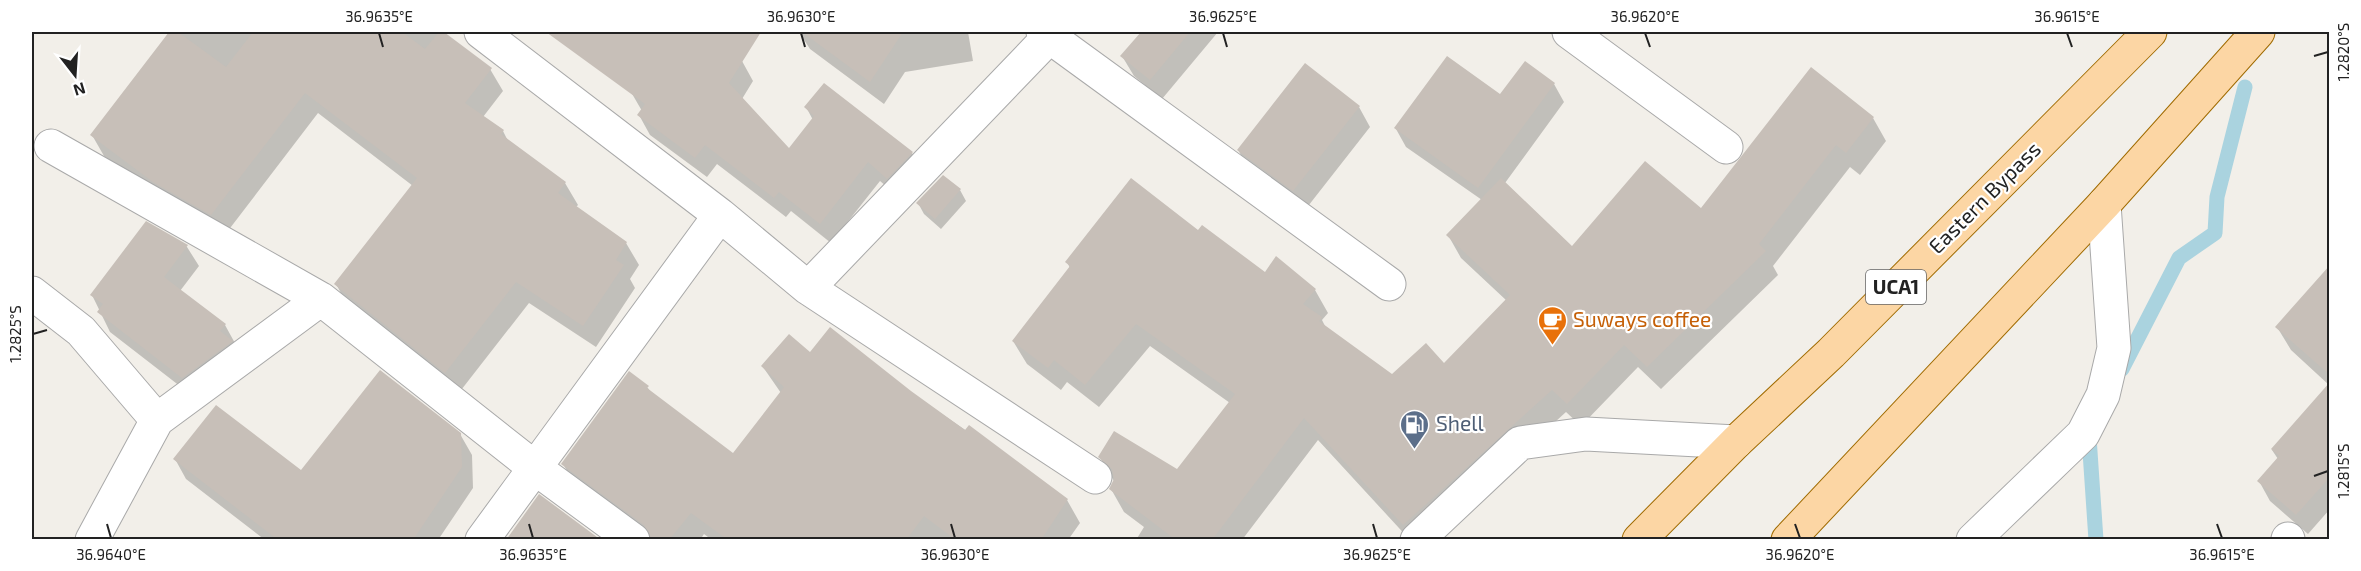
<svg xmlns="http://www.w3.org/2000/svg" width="2361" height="571" viewBox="0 0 2361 571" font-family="'Exo 2',sans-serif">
<rect width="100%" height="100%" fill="#f2efe9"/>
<path fill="#0003" d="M171 32H442L490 69 503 91 483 117 503 131 509 143 565 183 578 205 576 207 626 243 639 265 630 279 635 288 596 347 529 303 458 394 348 306 336 284 413 186 318 113 224 236 167 204 104 156 92 135Z
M667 32H707L742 61 753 81 742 99 789 150 813 120 806 107 912 153 923 172 899 197 880 181 831 243 791 211 786 217 717 164 707 177 650 135 639 115 642 111 631 92Z
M799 32H968L973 61 905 72 884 104 810 49Z
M1143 32H1218L1162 99 1134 76 1122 56Z
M1554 84 1564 102 1505 183 1572 248 1701 210 1873 118 1886 141 1860 175 1850 167 1773 266 1778 275 1661 389 1638 367 1581 426 1566 412 1425 540H1410L1318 440 1242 540H1136L1144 527 1124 512 1111 489 1114 481 1100 457 1178 471 1230 403 1150 346 1099 407 1067 382 1061 390 1027 364 1013 341 1070 268 1067 262 1198 232 1265 274 1315 290 1328 313 1322 320 1326 328 1392 376 1444 365 1507 301 1461 258 1448 235 1482 200 1406 147 1396 129 1500 96Z
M1359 107 1370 127 1305 210 1250 170 1238 150Z
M960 190 966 201 941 229 924 214 918 203Z
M146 223 187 247 199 266 180 291 225 325 236 345 194 397 110 332 92 295Z
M2330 267V509L2308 534 2270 501 2259 481 2278 459 2272 450 2329 385 2291 350 2277 327Z
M811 354 910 392 1067 500 1080 523 1068 540H712L704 534 700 540H648L576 486 563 464 647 387 651 392 733 455 781 393 763 367Z
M460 434 472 455 473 488 438 540H265L186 479 175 459 301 472Z"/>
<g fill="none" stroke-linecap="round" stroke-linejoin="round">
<path stroke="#aad3df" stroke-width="15" d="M2122 369 2179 258 2215 233 2217 197 2245 87
M2092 431 2089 437 2096 540"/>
</g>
<path fill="#c7bfb8" d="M169 32H178L226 67 253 32H402L425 49 439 32H444L492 68 465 103 504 130 501 134 566 182 558 193 627 242 616 260 624 265 583 326 516 282 445 373 334 284 417 178 305 93 211 215 153 182 90 135Z
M546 32H761L729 83 789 148 814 116 804 107 824 83 913 152 887 179 868 162 820 224 779 192 774 198 705 145 695 158 637 115 645 104Z
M802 32H903L870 82Z
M1141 32H1190L1150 80 1120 56Z
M1447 56 1500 94 1525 61 1555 83 1478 188 1394 128Z
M1305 63 1360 106 1293 191 1237 150Z
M1811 67 1874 117 1846 153 1836 145 1759 244 1766 251 1647 367 1624 345 1567 404 1552 390 1403 525 1304 418 1212 540H1176L1109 489 1114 479 1112 469 1098 457 1114 431 1177 469 1235 394 1136 324 1085 385 1054 360 1048 368 1012 341 1070 266 1065 262 1131 178 1198 230 1202 225 1265 272 1276 256 1316 289 1303 304 1322 317 1319 321 1392 374 1426 343 1444 363 1510 295 1446 235 1501 178 1572 246 1645 161 1701 208Z
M943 175 961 189 935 219 916 203Z
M146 221 188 245 164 277 226 324 220 331 233 341 182 378 97 312 103 304 90 295Z
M2330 265V375L2275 327Z
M830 327 911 391 965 430 969 425 1068 499 1041 540H956L924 516 906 540H728L691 513 669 540H651L644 525 561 464 629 371 649 386 647 388 733 453 784 387 761 366 789 334 810 352Z
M380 370 461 433 462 467 413 540H278L173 459 216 405 301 470Z
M2330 382V477L2296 515 2257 481 2279 456 2271 449Z
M539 494 601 540H506Z"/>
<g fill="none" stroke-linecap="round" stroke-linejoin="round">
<defs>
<path id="minor" d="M481 32 720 215 808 288 1095 477
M1043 32 1389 284
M1569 32 1726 147
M51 146 321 299 535 468 633 540
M808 288 1054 32
M32 293 81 331 157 420
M2288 539V540
M92 540 157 420 321 299
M482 540 720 215
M1417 540 1520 443 1586 434 1736 442
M1973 540 2083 434 2103 395 2114 348 2104 204"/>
<path id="major" d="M1639 540 1736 442 1831 353 2150 32
M1788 540 2104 204 2258 32"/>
</defs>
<use href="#minor" stroke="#a9a9a9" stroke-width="35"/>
<use href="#major" stroke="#a06b00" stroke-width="35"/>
<use href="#minor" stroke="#fff" stroke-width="33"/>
<use href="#major" stroke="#fcd6a4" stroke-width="33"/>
</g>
<path fill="none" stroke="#222" stroke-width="2" d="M379 33 383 47M801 33 805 47M1223 33 1227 47M1645 33 1650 47M2067 33 2072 47M2314 56 2328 52M33 334 47 330M2314 476 2328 471M107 524 111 538M529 524 533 538M951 524 955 538M1373 524 1377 538M1795 524 1800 538M2217 524 2222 538"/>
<defs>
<symbol id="cafe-pin" viewBox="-11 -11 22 30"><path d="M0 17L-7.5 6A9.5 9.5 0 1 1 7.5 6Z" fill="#e8710a" stroke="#fff"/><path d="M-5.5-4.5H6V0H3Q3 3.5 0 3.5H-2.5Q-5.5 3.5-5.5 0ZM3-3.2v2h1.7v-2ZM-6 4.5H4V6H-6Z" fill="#fff"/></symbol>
<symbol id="fuel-pin" viewBox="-11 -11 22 30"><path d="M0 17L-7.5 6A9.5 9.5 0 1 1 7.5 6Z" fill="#5c6f8a" stroke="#fff"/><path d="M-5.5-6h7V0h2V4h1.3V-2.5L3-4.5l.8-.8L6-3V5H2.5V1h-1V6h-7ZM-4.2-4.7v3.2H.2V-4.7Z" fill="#fff"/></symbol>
</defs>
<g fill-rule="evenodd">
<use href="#cafe-pin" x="1536" y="304" width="33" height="45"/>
<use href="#fuel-pin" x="1398" y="408" width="33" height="45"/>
</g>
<g text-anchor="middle" stroke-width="4.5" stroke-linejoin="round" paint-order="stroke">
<rect fill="#fff" stroke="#646464" stroke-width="1.5" x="1866" y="270" width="60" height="34" rx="4.5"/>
<g font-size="20" font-weight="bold" fill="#222">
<text x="1896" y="294">UCA1</text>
</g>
<g font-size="21" fill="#222" stroke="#fff">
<text transform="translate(1985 198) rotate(-45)" y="7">Eastern Bypass</text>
</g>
<g font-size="21" fill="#c56008" stroke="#fff" text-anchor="start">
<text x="1573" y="327">Suways coffee</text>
</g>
<g font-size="21" fill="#4e5e75" stroke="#fff" text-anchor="start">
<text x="1436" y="431">Shell</text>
</g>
</g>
<rect width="2361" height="571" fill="none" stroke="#ffffff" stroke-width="66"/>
<g transform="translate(75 75) rotate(163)" stroke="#ffffff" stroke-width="4.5" paint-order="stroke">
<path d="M0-4.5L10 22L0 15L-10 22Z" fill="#222222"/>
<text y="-9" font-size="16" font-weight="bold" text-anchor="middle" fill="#222222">N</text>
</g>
<rect x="33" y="33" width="2295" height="505" fill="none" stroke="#222" stroke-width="2"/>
<g font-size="15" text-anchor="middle" fill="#222">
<text x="379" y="22">36.9635°E</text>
<text x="801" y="22">36.9630°E</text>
<text x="1223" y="22">36.9625°E</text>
<text x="1645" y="22">36.9620°E</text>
<text x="2067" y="22">36.9615°E</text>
<text transform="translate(2344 52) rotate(-90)" y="5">1.2820°S</text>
<text transform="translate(16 334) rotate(-90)" y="5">1.2825°S</text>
<text transform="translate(2344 471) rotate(-90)" y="5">1.2815°S</text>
<text x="111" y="560">36.9640°E</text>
<text x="533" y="560">36.9635°E</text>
<text x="955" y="560">36.9630°E</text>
<text x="1377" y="560">36.9625°E</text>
<text x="1800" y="560">36.9620°E</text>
<text x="2222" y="560">36.9615°E</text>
</g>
</svg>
